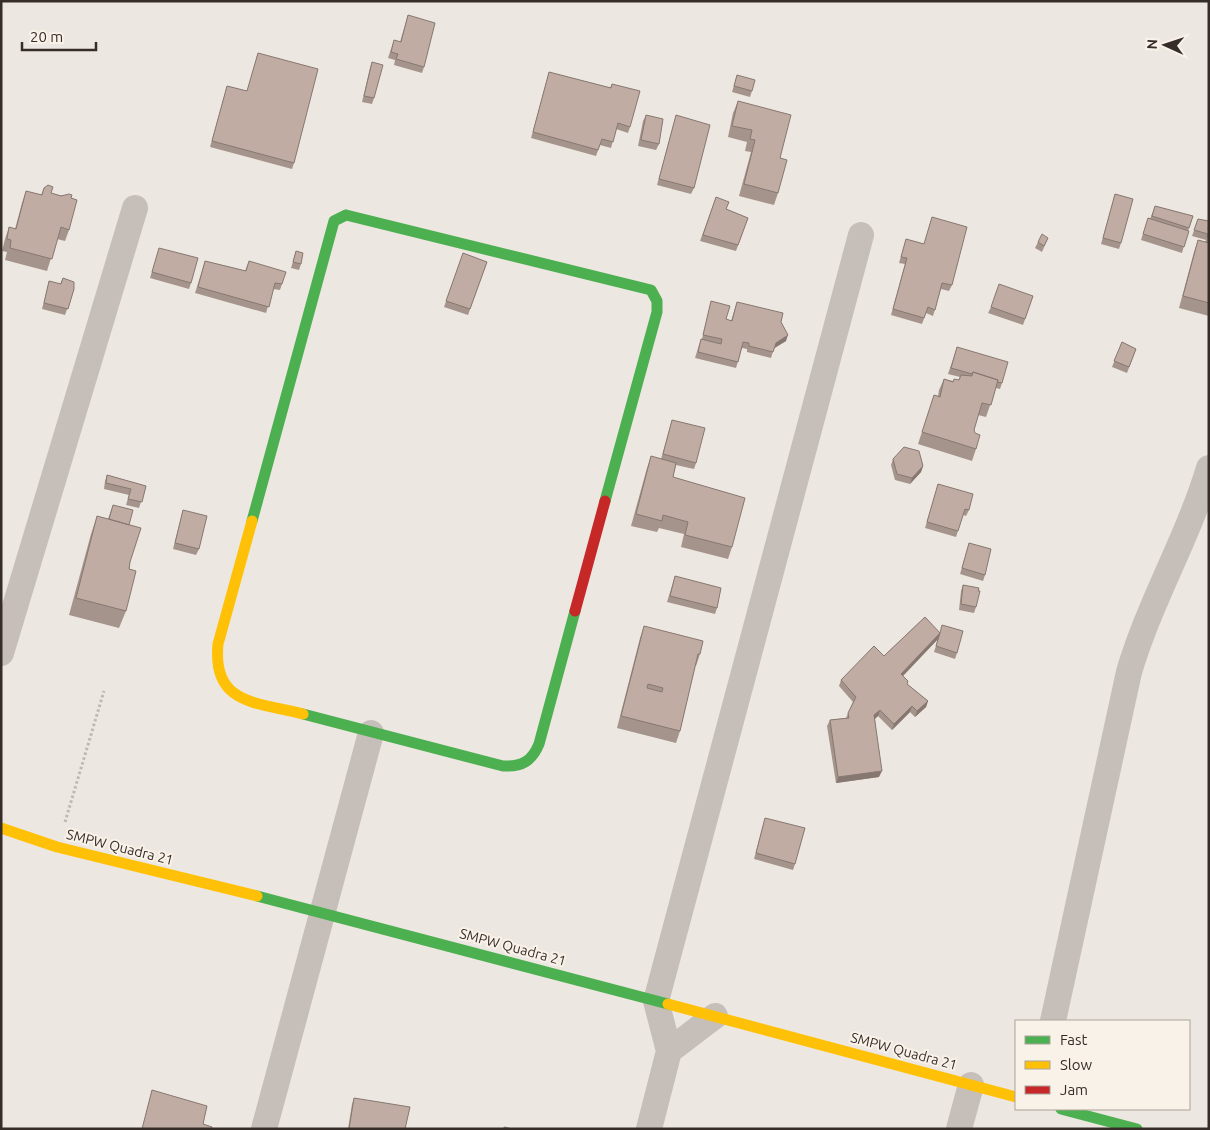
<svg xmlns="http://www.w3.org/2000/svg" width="1210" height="1130" viewBox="0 0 1210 1130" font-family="Ubuntu,sans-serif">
<rect width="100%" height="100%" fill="#ede7e1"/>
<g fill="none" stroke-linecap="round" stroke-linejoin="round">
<path stroke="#bfb8b2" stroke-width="3" stroke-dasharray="2.5 2.5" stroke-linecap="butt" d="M65 822 104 691"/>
<path stroke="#c6bfb9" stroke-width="26" d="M1 653 135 208
M1053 1021 1129 672C1150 601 1188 538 1209 468
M669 1051 715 1016
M264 1129 371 733
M649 1129 669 1051 656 1001 861 235
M959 1129 971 1085"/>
<path stroke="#4caf50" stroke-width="11" d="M346 215 651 290 657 301V312L605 501
M252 521 334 221 346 215
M303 714 503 766C522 767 532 761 539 744L575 611
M257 896 668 1004
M1061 1109 1137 1129"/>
<path stroke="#ffc107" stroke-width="11" d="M252 521 218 644C212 705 257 702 303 714
M1 828 57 847 257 896
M668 1004 1016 1097"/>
<path stroke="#c62828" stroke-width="11" d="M575 611 605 501"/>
</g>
<path fill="#a5948b" d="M408 15 424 67 422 73 394 65 395 60 388 58 394 40 400 42Z
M258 53 294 163 292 169 210 147 227 86 247 91Z
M372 62 374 98 372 104 362 102 370 68Z
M549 72 610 88 612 84 630 127 628 133 616 129 611 148 600 145 596 156 531 138Z
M737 75 752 91 750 97 732 92Z
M738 101 780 158 778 193 774 205 739 196 751 152 745 151 747 142 728 137 733 113Z
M646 115 659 144 656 150 638 146 643 121Z
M676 115 694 188 691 194 657 185Z
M44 188 51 193 71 198 69 230 65 241 57 239 47 271 5 260 7 252 2 251 5 239 9 227 15 229 22 203 26 191 41 195Z
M1115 194 1121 243 1119 249 1101 244Z
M716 197 726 209 748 218 736 251 700 241Z
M1155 206 1193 216 1188 231 1182 253 1141 240 1148 218 1150 219Z
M932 217 952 285 949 291 941 289 933 316 926 313 922 324 891 315 905 264 899 263 906 239 924 244Z
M1198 219 1209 231V316L1179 308 1194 252 1198 240 1205 242 1206 240 1192 236Z
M1048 238 1042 252 1035 248 1038 242Z
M159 248 191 283 189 289 150 278Z
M296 251 301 264 299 270 291 268Z
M463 253 487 262 468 315 444 307Z
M205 261 245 271 249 261 282 284 280 290 273 289 266 313 195 293Z
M63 278 74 289 65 315 42 309 49 281 60 284Z
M1033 296 1023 325 988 313 991 307Z
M711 301 726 319 731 321 737 302 781 322 786 341 774 348 771 358 747 352V349L742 348 736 368 695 358 699 345 701 339H702Z
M1122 342 1136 349 1127 373 1112 367Z
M957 347 1002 383 1000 389 996 388 986 417 978 415 974 430 976 449 972 461 918 444 934 395 938 396 939 390 944 379 953 381 959 380 960 377 948 374Z
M672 420 696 463 694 469 676 465 673 477 732 547 728 559 681 547 684 534 659 528 657 532 631 526 647 468 651 456 661 459Z
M893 459 923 466 921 472 910 484 895 480 891 465Z
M107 475 146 486 139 508 126 505 129 495 104 489 105 481Z
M938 484 969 510 966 516 963 515 956 537 925 528Z
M113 505 129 525 130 562 126 611 119 628 69 615 91 534 97 516 108 519Z
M183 510 199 549 196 555 173 549Z
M969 543 985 575 983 581 960 574Z
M675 576 717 608 715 614 667 602Z
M963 585 976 607 974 613 959 610 961 591Z
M925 617 957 653 955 659 934 652 938 639 903 676 907 684 928 701 926 707 915 717 910 712 892 730 878 716 875 719 879 777 836 783 827 726 830 720 846 718 853 702 839 686 841 680 884 656Z
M644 626 700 654 696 666H695L680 731 676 743 617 728 640 638Z
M765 818 795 864 793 870 754 859Z
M152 1090 203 1124 212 1129H142Z
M354 1098 405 1129H348L352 1104Z"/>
<path fill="#867871" d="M788 335 786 341 773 349 776 343Z
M923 466 921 472 910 484 912 478Z
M940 633 938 639 899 680 901 674Z
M928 701 926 707 915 717 917 711Z
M912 706 910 712 892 730 894 724Z
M880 710 878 716 872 721 874 715Z
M882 771 879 777 836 783 838 777Z"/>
<path fill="#c0aca2" stroke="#867871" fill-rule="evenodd" d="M408 15 435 23 424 67 396 59 398 54 391 52 394 40 401 42Z
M258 53 318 69 294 163 212 141 227 86 247 91Z
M372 62 383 65 374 98 364 96Z
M549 72 611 88 612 84 640 91 630 127 618 123 613 142 602 139 598 150 533 132Z
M737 75 755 80 752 91 734 86Z
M738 101 791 115 780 158 787 160 778 193 744 184 755 140 750 139 752 130 732 126Z
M646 115 663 119 659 144 641 140Z
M676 115 710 125 694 188 659 179Z
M48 185 53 187 51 193 61 196 69 194 72 195 71 198 77 200 69 230 61 227 52 259 10 248 11 240 7 239 9 227 16 229 26 191 42 195 44 188Z
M1115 194 1133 199 1121 243 1103 238Z
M716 197 729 202 726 209 748 218 738 245 703 235Z
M1155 206 1193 216 1189 228 1152 216Z
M932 217 967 227 952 285 942 283 935 310 928 307 924 318 893 309 907 258 901 257 906 239 924 244Z
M1148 218 1189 231 1184 247 1143 234Z
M1198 219 1209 221 1208 230 1209 231V238L1207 237 1208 234 1194 230Z
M1042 234 1048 238 1044 246 1038 242Z
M1198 240 1209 243V303L1183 296Z
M159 248 198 258 191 283 152 272Z
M296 251 303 253 301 264 293 262Z
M463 253 487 262 470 309 446 301Z
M205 261 246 271 249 261 286 272 282 284 275 283 269 307 198 287Z
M63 278 74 282V289L68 309 44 303 49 281 61 284Z
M999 284 1033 296 1025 319 991 307Z
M711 301 730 306 726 319 732 321 737 302 783 313 781 322 788 335 776 343 773 352 749 346V343L743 342 738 362 698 352 701 339 721 344 722 339 703 335Z
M1122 342 1136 349 1129 367 1114 361Z
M957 347 1008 362 1002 383 997 382 998 380 973 372 972 374 951 368Z
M973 372 998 380 991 405 982 403 974 430 975 433 980 435 976 449 922 432 934 395 940 397 944 379 953 382 954 379 959 380 961 375 972 376Z
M672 420 705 428 696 463 663 454Z
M904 447 919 451 923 466 912 478 897 474 893 459Z
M651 456 676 463 673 477 745 498 732 547 685 535 688 522 663 515 662 521 636 514Z
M107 475 146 486 142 502 128 499 131 489 106 483Z
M938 484 973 494 969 510 965 509 958 531 927 522Z
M113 505 133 510 129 525 109 519Z
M183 510 207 516 199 549 175 543Z
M97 516 141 528 130 562 129 569 136 571 126 611 76 598Z
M969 543 991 549 985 575 962 568Z
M675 576 721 588 717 608 670 596Z
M963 585 979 588 978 591H980L976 607 961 604Z
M925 617 940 633 942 625 963 631 957 653 936 646 940 633 901 674 908 681 907 684 928 701 917 711 912 706 894 724 880 710 874 715 882 771 838 777 830 720 849 718 848 713 856 697 841 680 874 646 884 656Z
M644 626 703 641 700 654H698L680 731 621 716ZM648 684 663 688 662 692 647 688Z
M765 818 805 828 795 864 756 853Z
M152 1090 207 1106 203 1124 212 1127V1129H142Z
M354 1098 410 1107 405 1129H349Z
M504 1127 512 1129H504Z"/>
<g text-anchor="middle" stroke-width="4" stroke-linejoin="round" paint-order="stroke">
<g font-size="14" fill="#362d28" stroke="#f9f2e8">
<text transform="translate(120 847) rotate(14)" y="5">SMPW Quadra 21</text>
<text transform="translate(513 947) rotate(15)" y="5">SMPW Quadra 21</text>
<text transform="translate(904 1051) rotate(15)" y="5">SMPW Quadra 21</text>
</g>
</g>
<rect width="1210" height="1130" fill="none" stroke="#362d28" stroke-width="5"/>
<rect x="1015" y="1020" width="175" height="90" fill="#f9f2e8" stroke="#aba39b"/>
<rect x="1025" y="1036" width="25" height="8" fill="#4caf50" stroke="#aba39b"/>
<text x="1060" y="1045" font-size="15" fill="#362d28">Fast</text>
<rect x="1025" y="1061" width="25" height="8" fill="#ffc107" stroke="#aba39b"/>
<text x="1060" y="1070" font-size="15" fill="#362d28">Slow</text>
<rect x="1025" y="1086" width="25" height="8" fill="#c62828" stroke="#aba39b"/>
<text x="1060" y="1095" font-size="15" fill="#362d28">Jam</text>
<g transform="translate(1165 45) rotate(273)" stroke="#f9f2e8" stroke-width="4" paint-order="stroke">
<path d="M0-4L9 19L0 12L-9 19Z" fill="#362d28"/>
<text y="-8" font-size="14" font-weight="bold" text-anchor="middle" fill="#362d28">N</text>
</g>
<path d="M22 42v8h74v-8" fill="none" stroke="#362d28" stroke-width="2.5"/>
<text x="30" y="42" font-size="15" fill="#362d28" stroke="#f9f2e8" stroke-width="4" paint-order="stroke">20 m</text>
</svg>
